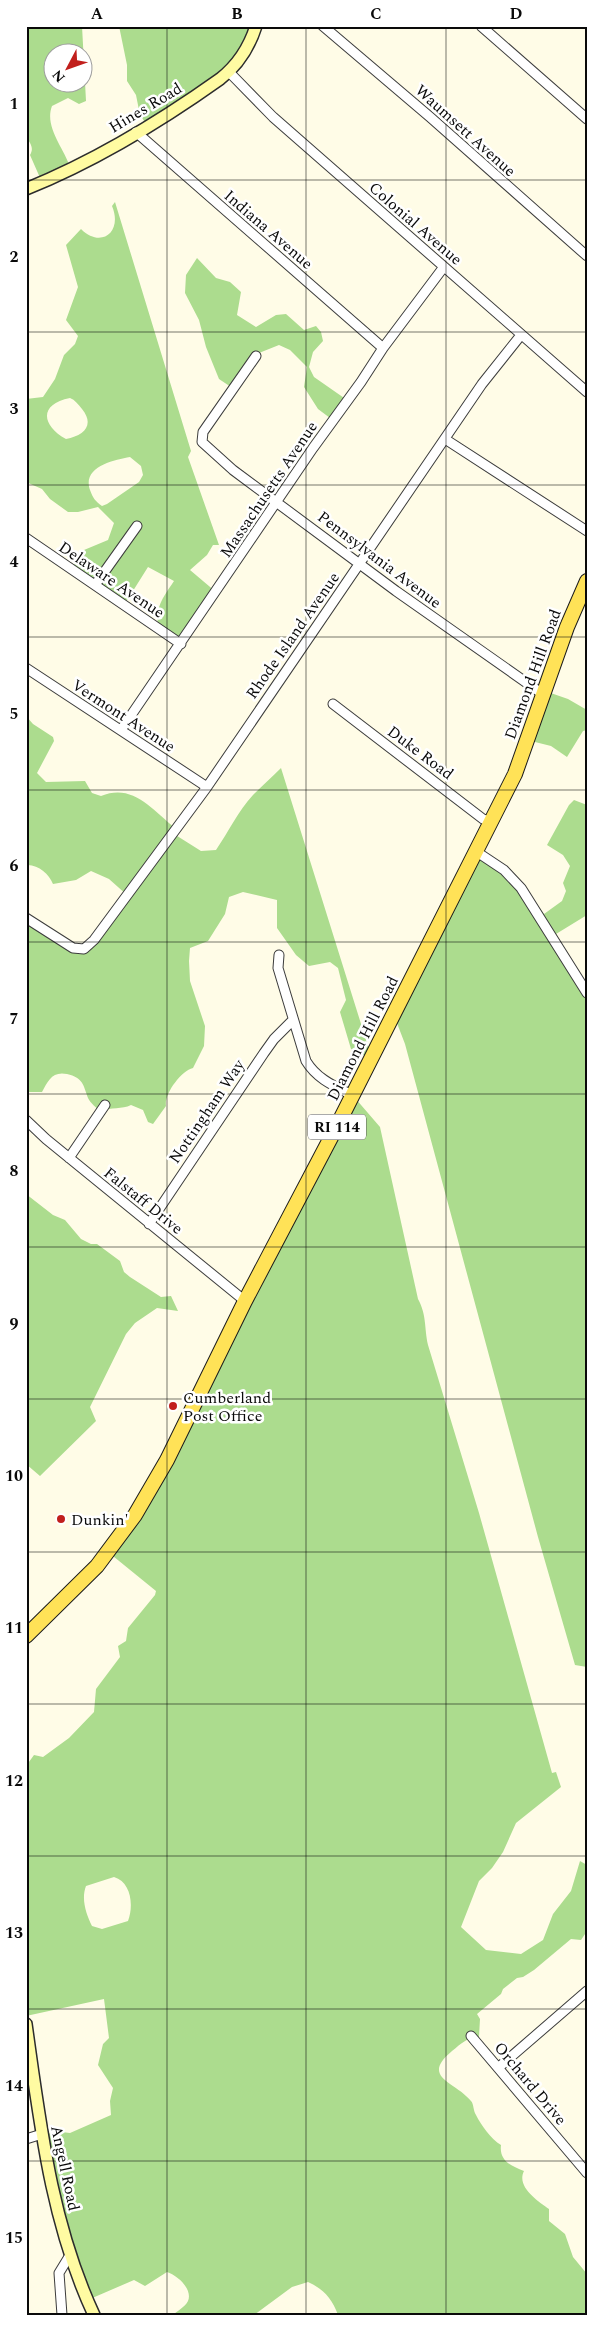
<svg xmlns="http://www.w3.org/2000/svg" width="613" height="2341" viewBox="0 0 613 2341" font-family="Spectral,serif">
<rect width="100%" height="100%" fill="#fffce7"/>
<path fill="#acdc8e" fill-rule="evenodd" d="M26 26H82L86 101 79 104 68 98 52 106C44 127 64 148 70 167L41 180 30 155C34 148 31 144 26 137ZM52 52H82V82H52Z
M119 26H257L230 69 147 125 140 115 136 95 127 81V65Z
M115 202 191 451 188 457 219 545H213L207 555 190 570 216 592 182 640 158 624C155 606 165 595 174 581L148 567 126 602 73 566 84 550 108 540 114 523 98 507 78 512H68L50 499 42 489 26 482V399L43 397 55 379 64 355 75 344 78 336 66 320 78 287 66 245 81 229C101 249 123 232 112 206ZM70 398C75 400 78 404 82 409 95 425 84 436 66 439 41 425 39 404 70 398ZM130 457 141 466 143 475 139 482 107 504 102 506C95 501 93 498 90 490 82 467 113 460 130 457Z
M197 258 216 278 230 282 241 292 237 315 256 327 276 315 286 314 304 330 316 326 321 332 323 341 313 352 309 367 314 377 347 400 334 421 318 409 304 387 307 367 290 350 279 345 259 353 234 389 219 379 206 347 199 320 185 293 186 275Z
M545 691 568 699 587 710V730L583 731 567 757 551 746 531 741Z
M26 716 33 724 53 737 54 741 37 773 46 782 85 781 92 793 101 796C132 783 151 808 175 828L174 834 201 851 216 850C229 831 238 811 253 795 262 786 272 777 281 768L372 1059 351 1049 340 1012 346 1000 338 968 330 962 309 966 296 955 277 928V900L243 892 229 897 225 914 208 941 190 948 189 961 190 981 205 1026 204 1046 193 1068C181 1071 164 1094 166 1106L153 1124 148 1122 143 1110 131 1105C122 1110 111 1106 101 1112 97 1108 90 1103 88 1098 83 1084 83 1078 67 1074 52 1071 48 1081 42 1092H26V915L82 949 127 895 109 879 91 871 76 880 53 884C49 874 38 864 26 865Z
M574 800 587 805V915L556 934 587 986V1667L575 1665 538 1537 405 1044 395 1018 482 850 511 870 544 914 562 901 566 891 563 883 570 866 563 855 547 845 569 805Z
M355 1098 380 1127 418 1299C427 1316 424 1327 428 1345L479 1513 552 1773 556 1772 561 1787 516 1823 503 1852 492 1868 479 1881 461 1927 486 1950 521 1954 543 1940 553 1914 571 1891 580 1861 587 1865V1931L581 1940 571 1939 534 1970 523 1977 517 1978 503 1989 501 1994 477 2014 480 2019 479 2037C467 2037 461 2044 452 2051 420 2078 455 2081 471 2101 474 2104 473 2111 476 2115 481 2125 491 2139 501 2145 499 2161 511 2166 524 2171 516 2187 538 2201 549 2209V2221L565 2234 573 2257 587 2274V2315H338C332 2298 323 2289 308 2282L292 2287 254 2315H173C177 2311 185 2307 188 2301 193 2289 177 2275 167 2272L145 2286 134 2280 90 2299 63 2218 45 2136 54 2131 70 2133 111 2115 110 2101 113 2088 98 2065 103 2044 109 2038 104 1999 26 2016V1766L34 1755 43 1757 69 1738 94 1712 96 1689 120 1657 118 1646 126 1641 128 1628 155 1595 156 1591 108 1552 139 1512ZM114 1877C131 1882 134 1905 128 1921L102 1929 92 1926C86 1914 81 1899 86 1886Z
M26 1194 53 1215 65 1220 81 1239 91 1244H97L120 1261 124 1272 130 1277 161 1297 171 1296 178 1311 157 1308 135 1323 126 1334 90 1407 96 1421 40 1476 26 1464Z"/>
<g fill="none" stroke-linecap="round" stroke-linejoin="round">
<defs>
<path id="street" d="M323 26 430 117 587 256
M481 26 587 119
M229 72 273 117 587 392
M136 132 383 348
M256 356 203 432 202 442 233 470 396 591 544 695
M445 439 587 531
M26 538 181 644
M95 585 137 526
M26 668 207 787
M333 704 483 819 492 822
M121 730 313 448 361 382 383 348 443 268
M477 852 504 870 521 888 587 993
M26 918 73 948 84 949 94 940 207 787 482 384 521 335
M279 955 278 968 306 1061C317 1079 334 1086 352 1095
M26 1120 46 1139 245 1301
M69 1158 105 1105
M149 1224 264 1053 274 1039 293 1020
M471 2036 587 2173
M498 2068 587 1991
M26 2139 42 2134
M62 2315 59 2273 70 2255"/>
<path id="secondary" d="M26 189C93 162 161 121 220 79 238 65 249 48 256 26
M26 2024C40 2123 51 2223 94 2315"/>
<path id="primary" d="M26 1636 97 1566 135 1515 167 1460 245 1301 338 1124 515 774 567 627 587 581"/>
</defs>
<use href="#street" stroke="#3d3d3d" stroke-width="11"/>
<use href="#secondary" stroke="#2c2c2c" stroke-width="14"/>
<use href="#primary" stroke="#1b1b1b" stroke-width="16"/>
<use href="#street" stroke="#fff" stroke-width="9"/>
<use href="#secondary" stroke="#fffba2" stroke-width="11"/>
<use href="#primary" stroke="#ffe257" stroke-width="14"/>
</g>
<path fill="none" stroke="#0a0a0a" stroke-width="1" stroke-opacity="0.55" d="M167 26V2315M306 26V2315M446 26V2315M26 180H587M26 332H587M26 485H587M26 637H587M26 790H587M26 942H587M26 1094H587M26 1247H587M26 1399H587M26 1552H587M26 1704H587M26 1856H587M26 2009H587M26 2161H587"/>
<g fill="#c11f1c" stroke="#fff" stroke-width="2">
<circle cx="173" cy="1406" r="5"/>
<circle cx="61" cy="1519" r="5"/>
</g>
<g text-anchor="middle" stroke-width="5" stroke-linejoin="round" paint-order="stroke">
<rect fill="#fff" stroke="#545454" stroke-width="1" x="308" y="1114.5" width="58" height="25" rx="4"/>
<g font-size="15" font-weight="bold" fill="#0a0a0a">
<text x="337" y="1132">RI 114</text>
</g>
<g font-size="16" fill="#0a0a0a" stroke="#fff">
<text transform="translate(145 107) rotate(-31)" y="6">Hines Road</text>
<text transform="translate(466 130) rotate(42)" y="6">Waumsett Avenue</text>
<text transform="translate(416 223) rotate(41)" y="6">Colonial Avenue</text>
<text transform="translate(269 229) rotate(41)" y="6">Indiana Avenue</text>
<text transform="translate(268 489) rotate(-56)" y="6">Massachusetts Avenue</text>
<text transform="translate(380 559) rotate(37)" y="6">Pennsylvania Avenue</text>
<text transform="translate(112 579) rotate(34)" y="6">Delaware Avenue</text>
<text transform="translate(292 635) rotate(-55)" y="6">Rhode Island Avenue</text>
<text transform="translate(532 674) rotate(-70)" y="6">Diamond Hill Road</text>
<text transform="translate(124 715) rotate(33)" y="6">Vermont Avenue</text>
<text transform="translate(421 752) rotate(37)" y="6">Duke Road</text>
<text transform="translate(362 1038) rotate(-63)" y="6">Diamond Hill Road</text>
<text transform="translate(206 1111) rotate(-56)" y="6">Nottingham Way</text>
<text transform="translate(144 1200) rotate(39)" y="6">Falstaff Drive</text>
<text transform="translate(531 2083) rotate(50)" y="6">Orchard Drive</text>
<text transform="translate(66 2168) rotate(78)" y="6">Angell Road</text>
</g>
<g font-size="16" fill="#0a0a0a" stroke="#fff" text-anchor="start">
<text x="183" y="1403">Cumberland<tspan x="183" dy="18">Post Office</tspan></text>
<text x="71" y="1525">Dunkin'</text>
</g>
</g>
<rect width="613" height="2341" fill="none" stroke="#ffffff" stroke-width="55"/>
<g transform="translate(68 68) rotate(229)"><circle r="24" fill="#ffffff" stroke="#9d9d9d"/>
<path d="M0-4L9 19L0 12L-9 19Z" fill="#c11f1c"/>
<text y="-8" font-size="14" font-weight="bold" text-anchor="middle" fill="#0a0a0a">N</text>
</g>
<rect x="28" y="28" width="558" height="2286" fill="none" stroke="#0a0a0a" stroke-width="2"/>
<g font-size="16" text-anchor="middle" font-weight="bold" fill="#0a0a0a">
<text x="97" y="19">A</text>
<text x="237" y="19">B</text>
<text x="376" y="19">C</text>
<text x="516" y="19">D</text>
<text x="14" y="109">1</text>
<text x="14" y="262">2</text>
<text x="14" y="414">3</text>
<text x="14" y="567">4</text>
<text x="14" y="719">5</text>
<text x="14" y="871">6</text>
<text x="14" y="1024">7</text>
<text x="14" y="1176">8</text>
<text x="14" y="1329">9</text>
<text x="14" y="1481">10</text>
<text x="14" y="1633">11</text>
<text x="14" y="1786">12</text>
<text x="14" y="1938">13</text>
<text x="14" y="2091">14</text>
<text x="14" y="2243">15</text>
</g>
</svg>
